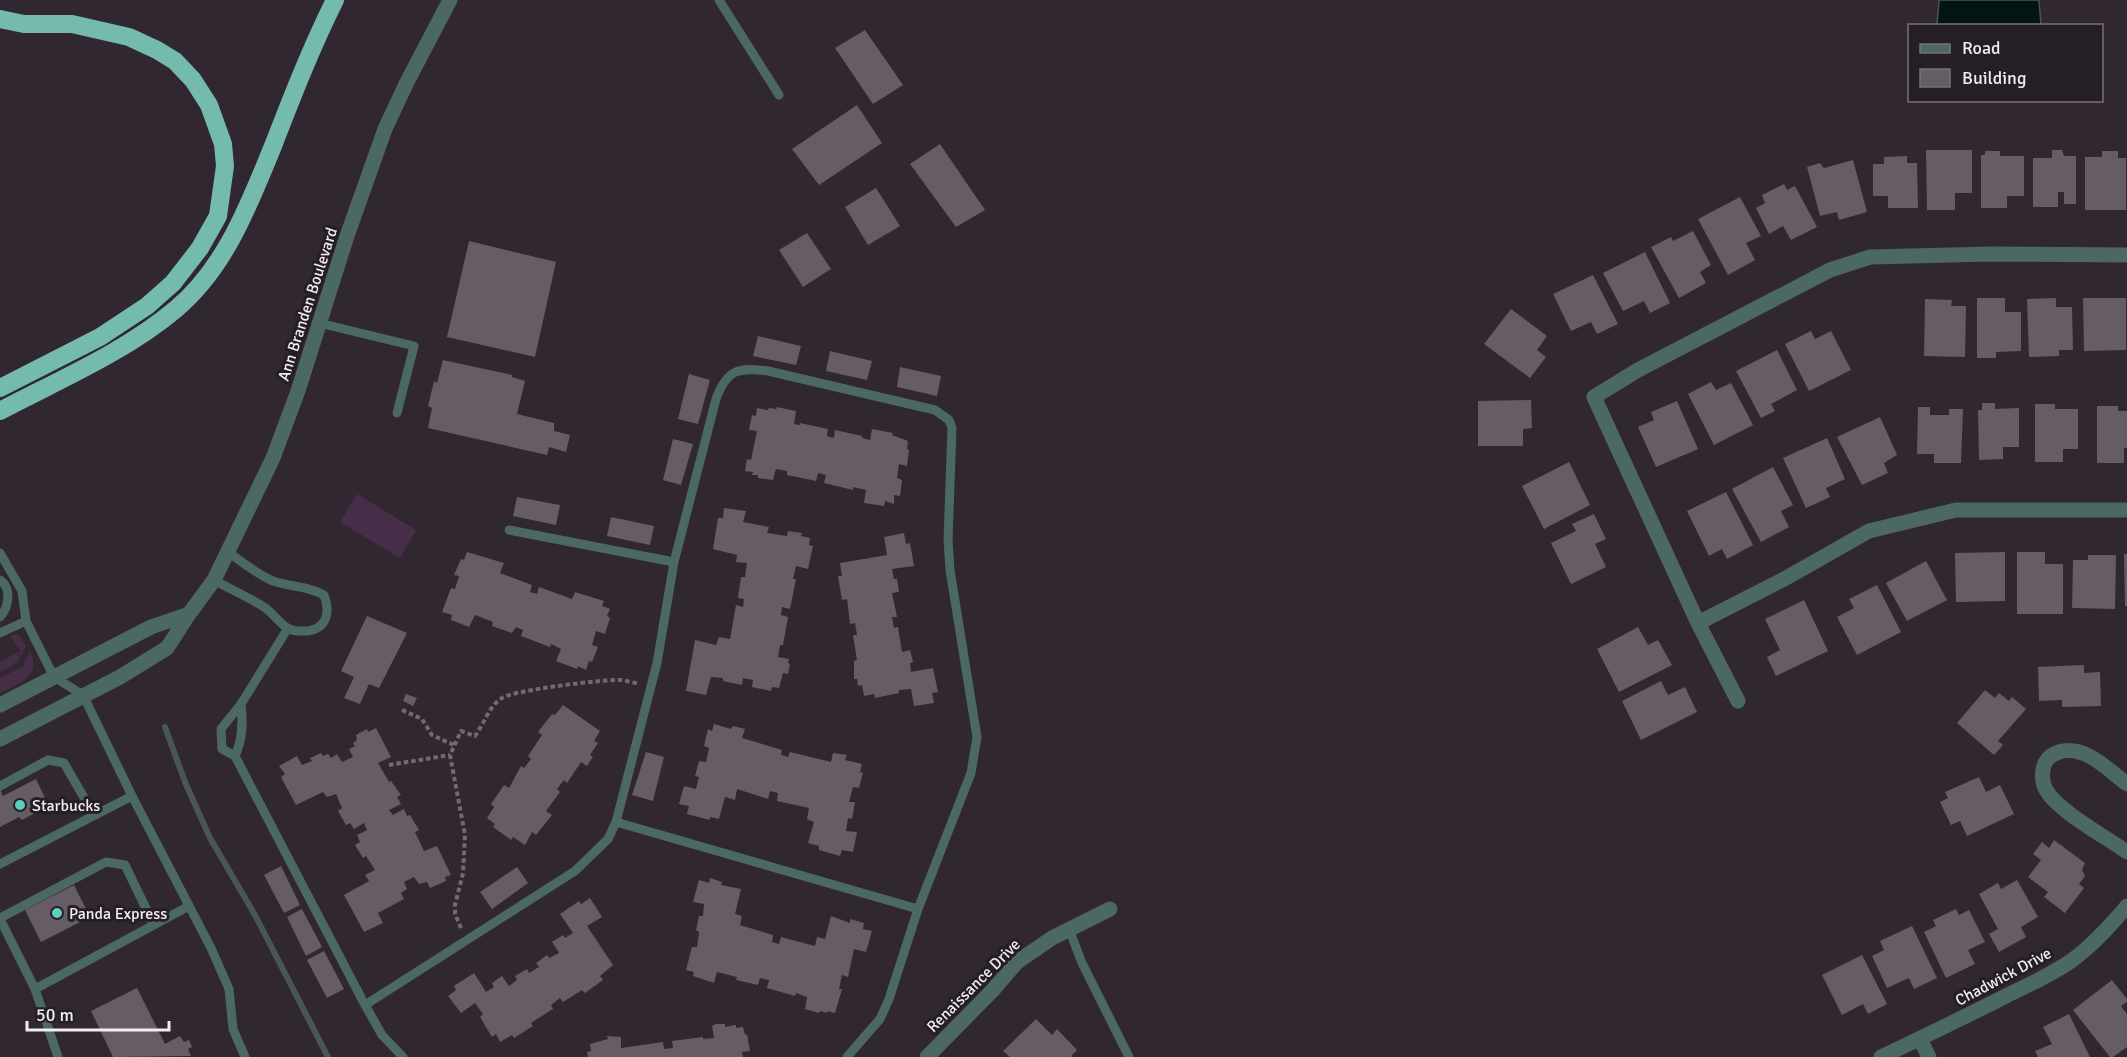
<svg xmlns="http://www.w3.org/2000/svg" width="2127" height="1057" viewBox="0 0 2127 1057" font-family="Signika,sans-serif">
<rect width="100%" height="100%" fill="#302730"/>
<path fill="#462d48" d="M357 494 416 530 400 558 340 522Z
M14 634 20 636 26 646 17 663 0 672V662L21 651 10 637Z
M30 651C42 678 20 682 0 693V678L23 666Z"/>
<path fill="#011512" stroke="#495656" stroke-width="1.5" d="M1939 0H2039L2041 25H1937Z"/>
<g fill="none" stroke-linecap="round" stroke-linejoin="round">
<path stroke="#495656" stroke-width="6" d="M165 727 185 782 210 838 255 915 328 1057"/>
</g>
<path fill="#665c66" d="M865 30 903 85 873 104 835 48Z
M857 105 882 143 819 185 792 149Z
M940 144 985 210 956 227 910 164Z
M1926 150H1972V193H1955V210H1927Z
M2052 150H2062L2064 156H2076V204H2064V192H2058V207H2033V158H2052Z
M1985 151H2000V156H2024V196H2007V208H1981V155H1985Z
M2102 151H2118V158H2126V210H2085V157H2102Z
M1907 156V163H1917L1918 208H1888V196H1873V164H1884V157Z
M1853 160 1867 212 1839 220 1837 212 1820 216 1807 167 1820 163 1824 168Z
M1784 184 1787 190 1795 186 1817 227 1791 240 1783 226 1769 234 1756 208 1765 203 1762 195Z
M876 188 900 226 868 245 845 207Z
M1740 197 1761 236 1746 243 1755 260 1728 275 1698 219Z
M1693 231 1711 265 1700 272 1706 283 1679 298 1651 247 1671 237 1673 241Z
M807 233 831 269 803 287 779 250Z
M469 241 556 262 535 357 447 337Z
M1645 252 1670 303 1650 313 1644 301 1623 311 1603 273Z
M1593 275 1618 324 1597 334 1591 322 1571 331 1553 294Z
M1977 298H2005V312H2021V351L1996 352V358H1977Z
M2056 298V307H2072L2073 350H2059V356L2029 357 2027 299Z
M2083 298H2126V350L2084 351Z
M1925 299 1952 300 1951 306H1966L1965 357 1924 356Z
M1511 309 1547 336 1537 350 1546 357 1530 378 1484 344Z
M1811 331 1815 339 1831 331 1851 370 1809 391 1785 344Z
M758 336 801 346 796 365 753 356Z
M1777 350 1797 390 1771 404 1775 411 1761 418 1736 371Z
M830 351 872 361 867 380 826 371Z
M443 360 512 375V377L525 381 517 414 554 423V431L570 435 566 452 549 447 547 455 428 428 432 408 428 406 434 381 437 383Z
M900 367 941 376 937 396 897 387Z
M689 374 710 380 698 424 678 419Z
M1711 382 1716 390 1731 383 1753 425 1714 445 1688 394Z
M1531 400 1532 428 1523 429V446H1478V401Z
M1677 401 1698 449 1656 467 1638 427 1654 420 1651 412Z
M1982 403H1995V409L2019 408V447H2003V459L1979 460 1978 410H1982Z
M2035 404H2055V409H2078V449H2063V462H2035Z
M2097 406H2118V411H2127V448H2124V463H2097Z
M777 407 796 411 794 424 800 425V423L828 429 827 436 834 438 835 430 862 436V438L870 440 872 429 893 433 892 435 908 441 907 449 909 450 907 466 899 464 897 478 902 480 900 496 894 495V504L885 501 884 506 864 503 866 490 853 487V490L824 483 826 475 818 473 816 481 787 475V471L776 469 773 480 758 478V475H752L753 472 745 471 747 459 751 460 757 431 749 430 752 415 756 416 757 408 768 410 769 408 776 409Z
M1918 407H1930V415H1949V409H1963L1961 463H1934V454H1917Z
M1880 417 1897 455 1884 463 1888 473 1862 485 1837 437Z
M1827 438 1845 479 1826 488 1830 497 1806 508 1783 458Z
M673 439 693 444 681 485 663 480Z
M1569 462 1590 505 1544 529 1522 486Z
M1773 467 1793 505 1781 511 1789 527 1761 542 1732 489Z
M1726 492 1753 545 1727 559 1722 549 1709 556 1687 511Z
M517 497 560 505 556 525 513 516Z
M724 508 746 511 743 522 769 527 767 533 787 536 788 531 802 533 801 536 810 538 809 545 813 546 808 569 796 566 793 579H796L790 609 782 607 781 615 788 617 783 645H780L778 657 789 659 788 663 790 664 788 674 783 673 779 688 772 687 771 691 752 687 753 680 743 678 742 685 723 681V678L711 677 706 695 686 691 695 640 716 645 719 637 730 639 736 605 743 607 744 599 738 598 741 577H745L747 563 736 562 737 555 713 549 718 518H723Z
M1594 514 1606 539 1595 544 1606 567 1571 584 1551 543 1576 531 1572 524Z
M611 517 654 526 650 545 607 536Z
M904 533 906 544 910 543 914 566 892 569 894 579H897L899 592 892 593 897 617H892L894 628 898 627 902 652 910 650 913 662 910 663 911 672 933 668 938 692 932 693 934 703 914 706 911 689 899 690V693L875 698 874 694 864 696 862 685 858 686 857 679H854V661L857 660 853 635H857L855 623 850 624 847 599 842 600 838 576H842L840 563 887 555 884 537Z
M467 552 504 563 500 573 532 585 530 592 537 594 539 587 572 599 575 592 604 601 602 606 610 609 607 616 610 618 605 634 596 631 592 645 598 647 592 662 589 661 586 670 578 666 577 669 556 661 561 649 551 644 550 647 521 636 523 630 516 627 512 633 492 626 493 622 475 615 469 627 451 620 452 615 442 612 451 588 455 589 459 576 454 575 461 559 464 560Z
M2005 552V601L1956 602 1955 553Z
M2017 552H2045V564H2063V614H2017Z
M2124 554H2127V606H2125Z
M2088 555H2116L2115 609 2072 608 2073 560H2088Z
M1926 561 1947 600 1907 621 1886 583Z
M1877 585 1901 632 1857 655 1837 617 1854 608 1849 599Z
M1804 600 1828 651 1776 676 1767 657 1780 650 1765 619Z
M367 616 407 633 379 688 369 684 360 704 344 698 354 677 341 671Z
M1638 627 1648 645 1658 640 1672 665 1619 692 1597 649Z
M2084 665V673L2100 672 2101 706 2062 707V700L2039 701 2038 667Z
M1661 681 1668 695 1685 687 1697 712 1641 740 1622 701Z
M1985 690 1995 698 1999 693 2009 701 2012 697 2026 709 1998 741 2003 745 1994 755 1957 723Z
M406 694 417 698 413 706 403 701Z
M563 705 600 731 594 741 598 743 590 755 593 757 587 766 581 762 567 783 564 780 557 789 560 792 546 811 552 815 536 835 532 832 525 845 513 837 511 840 493 827 495 824 487 818 494 807 491 804 504 785 509 788 521 766 524 768 531 759 528 756 542 735 538 732 552 714 555 715Z
M714 724 731 729 733 726 745 729 742 738 782 750 781 755 788 757 790 752 831 762 833 753 847 755 845 760 862 764 860 772 863 773 859 788 853 787 849 802H855L852 819 848 818 846 831 857 832 853 852 842 850 840 856 819 850V846L808 843 814 822 807 819 809 808 777 801 778 793 770 791 768 799 737 789 735 800 725 797 719 819 710 817V820L687 814 689 806 679 804 684 786 696 789 699 777 695 776 699 761 706 762 709 748 704 746 708 729 712 731Z
M376 728 391 757 378 763 389 782 391 781 401 795 397 797 401 804 389 810 393 815 404 809 407 816 410 815 419 830 415 832 424 851 437 846 451 875 445 877 446 881 430 888 427 882 419 884 414 877 404 882 407 889 401 893 404 899 378 913 383 923 364 932 344 895 369 881 365 875 375 870 366 856 363 858 355 845 360 842 357 835 367 830 364 823 354 829 350 823 346 825 338 811 342 808 336 794 327 797 323 792 296 805 281 777 285 774 279 766 297 756 302 765 312 761 310 758 321 753 323 756 328 754 331 758 337 754 342 762 353 757 349 749 355 746 353 743 357 740 356 735 367 729 368 732Z
M646 752 664 757 653 801 632 795Z
M1979 777 1986 792 2000 785 2014 814 1967 836 1960 821 1951 825 1940 802 1948 798 1945 792Z
M36 779 47 802 33 808 35 813 22 820 19 817 0 827V789L3 796Z
M2054 840 2085 863 2082 870 2085 876 2079 884 2084 888 2065 913 2044 897 2048 892 2028 877 2041 860 2033 854 2042 842 2049 848Z
M281 866 300 905 284 913 264 875Z
M517 867 528 883 492 909 480 892Z
M710 878 722 882 721 885 741 889 735 914 742 916 740 925 773 935 772 942 779 944 781 937 815 946 817 937 825 939 831 916 850 923V919L864 923 863 929 872 931 866 952 854 949 848 977 842 975 839 989H842L835 1013 827 1011V1013L820 1011 819 1013 805 1009 807 997 796 993 795 996 767 988 769 980 760 978 758 985 736 980 737 977 717 972 714 983 693 976 694 972 686 970 692 947H697L699 932 696 930 699 916H703L704 904 693 902 699 880 709 883Z
M2017 880 2038 917 2021 927 2026 937 1999 952 1989 934 1998 929 1979 894 1998 883 2001 889Z
M74 885 90 917 41 942 25 910Z
M590 898 602 917 587 926 613 965 600 976 603 980 585 993 582 990 563 1002 560 998 551 1005 553 1009 531 1023 533 1026 514 1038 512 1035 500 1042 496 1034 492 1037 480 1017 483 1014 475 1003 461 1013 448 996 456 990 454 986 474 973 486 992 494 987 492 983 502 976 509 986 517 980 515 976 527 969 529 973 539 967 536 963 547 955 549 958 559 953 552 942 563 935 565 938 573 933 560 914 579 901 581 904Z
M302 909 322 947 306 956 287 917Z
M1956 909 1959 915 1969 910 1985 942 1968 950 1975 964 1946 978 1924 932 1936 926 1933 920Z
M1912 926 1937 978 1914 989 1909 978 1887 988 1872 956 1884 950 1880 941Z
M324 951 344 989 327 998 307 960Z
M1862 955 1887 1004 1868 1014 1863 1004 1842 1015 1822 975Z
M2112 980 2127 999V1002L2121 1006 2127 1014V1047L2113 1057H2110L2073 1010Z
M137 988 165 1044 180 1036 184 1042 189 1040 192 1047 188 1049 191 1056 113 1057 91 1011Z
M2069 1014 2090 1057H2038L2035 1051 2052 1044 2043 1027Z
M1036 1019 1052 1035 1057 1029 1077 1050 1071 1056 1072 1057H1010L1003 1051Z
M716 1024H725V1027L736 1025V1028L743 1027 745 1035 747 1034 750 1051 742 1052 743 1057H588L587 1052 591 1051 590 1044 608 1039 607 1036 621 1037V1048L663 1042 664 1049 673 1048 672 1041 703 1037V1039L714 1038 712 1026Z"/>
<g fill="none" stroke-linecap="round" stroke-linejoin="round">
<path stroke="#726a72" stroke-width="4" stroke-dasharray="4.5 3" stroke-linecap="butt" d="M402 710 422 719 432 735 454 745
M389 765 450 755
M461 928 455 914V905L463 873 465 835 450 755 461 731 475 736C484 724 489 706 502 698 514 690 605 679 622 680 628 681 634 683 640 684"/>
<path stroke="#4c6862" stroke-width="9" d="M719 0 779 95
M319 323 414 346 397 413
M509 530 674 562
M0 553 22 591 26 621 54 677 83 695 132 796
M0 580C12 588 9 607 0 617
M214 580C230 589 248 597 264 607 273 613 280 624 289 629 296 632 301 631 308 631 328 628 330 611 324 595 309 586 290 587 273 581 258 575 242 562 228 552
M288 628 241 704 221 729 222 749 235 756 365 1005 382 1035 403 1057
M0 633 26 621
M235 756C243 739 243 722 241 704
M0 786 48 760 64 763 94 815
M616 822 918 909
M0 864 132 796 211 948 229 989 233 1029 245 1057
M0 918 106 862 125 865 154 925
M0 919 35 989 58 1057
M1069 929 1082 963 1129 1057
M35 989 189 906
M365 1005 575 871 608 839 616 822 657 663 674 562 716 399C727 369 739 367 768 371L935 410 949 420 952 428 948 540 950 570 977 737 971 773 918 909 889 999 880 1019 847 1057"/>
<path stroke="#4c6862" stroke-width="15" d="M2127 255 1992 254 1870 257 1830 270 1638 370 1594 397 1698 623 1786 578 1869 531 1956 510H2127
M1698 623 1738 701
M0 705 151 627 189 614
M0 739 120 677 167 648 189 614 214 580 273 458 298 391 347 236 385 129 407 82 450 0
M2127 784C2108 770 2085 744 2059 752 2052 754 2048 757 2045 763 2041 771 2042 783 2046 790 2058 811 2106 837 2127 852
M1920 1039 1929 1057
M927 1057 993 990 1017 962 1052 938 1110 909
M1881 1057C1923 1037 1965 1017 2006 996 2028 985 2051 975 2071 961 2093 945 2110 926 2127 906"/>
<path stroke="#74bbae" stroke-width="18" d="M0 19 24 24H72L129 37 157 50 175 61 193 80 209 105 223 144 225 166 218 216 200 248 173 283 147 306 100 337 0 388
M0 411C59 380 125 352 176 309 226 267 249 204 273 146 292 97 311 48 335 0"/>
</g>
<g fill="#5ccebb" stroke="#261e27" stroke-width="2">
<circle cx="20" cy="805" r="6"/>
<circle cx="57" cy="913" r="6"/>
</g>
<g text-anchor="middle" stroke-width="6" stroke-linejoin="round" paint-order="stroke">
<g font-size="16" fill="#f2edf3" stroke="#261e27">
<text transform="translate(307 304) rotate(-72)" y="6">Ann Branden Boulevard</text>
<text transform="translate(2003 976) rotate(-28)" y="6">Chadwick Drive</text>
<text transform="translate(973 985) rotate(-45)" y="6">Renaissance Drive</text>
</g>
<g font-size="16" fill="#f2edf3" stroke="#261e27" text-anchor="start">
<text x="32" y="811">Starbucks</text>
<text x="69" y="919">Panda Express</text>
</g>
</g>
<rect x="1908" y="24" width="195" height="78" fill="#261e27" stroke="#787179" stroke-width="1.5"/>
<rect x="1920" y="44" width="30" height="9" fill="#4c6862" stroke="#787179" stroke-width="1.5"/>
<text x="1962" y="54" font-size="18" fill="#f2edf3">Road</text>
<rect x="1920" y="69" width="30" height="18" fill="#665c66" stroke="#787179" stroke-width="1.5"/>
<text x="1962" y="84" font-size="18" fill="#f2edf3">Building</text>
<path d="M27 1021v9h142v-9" fill="none" stroke="#f2edf3" stroke-width="3"/>
<text x="36" y="1021" font-size="18" fill="#f2edf3" stroke="#261e27" stroke-width="4.5" paint-order="stroke">50 m</text>
</svg>
